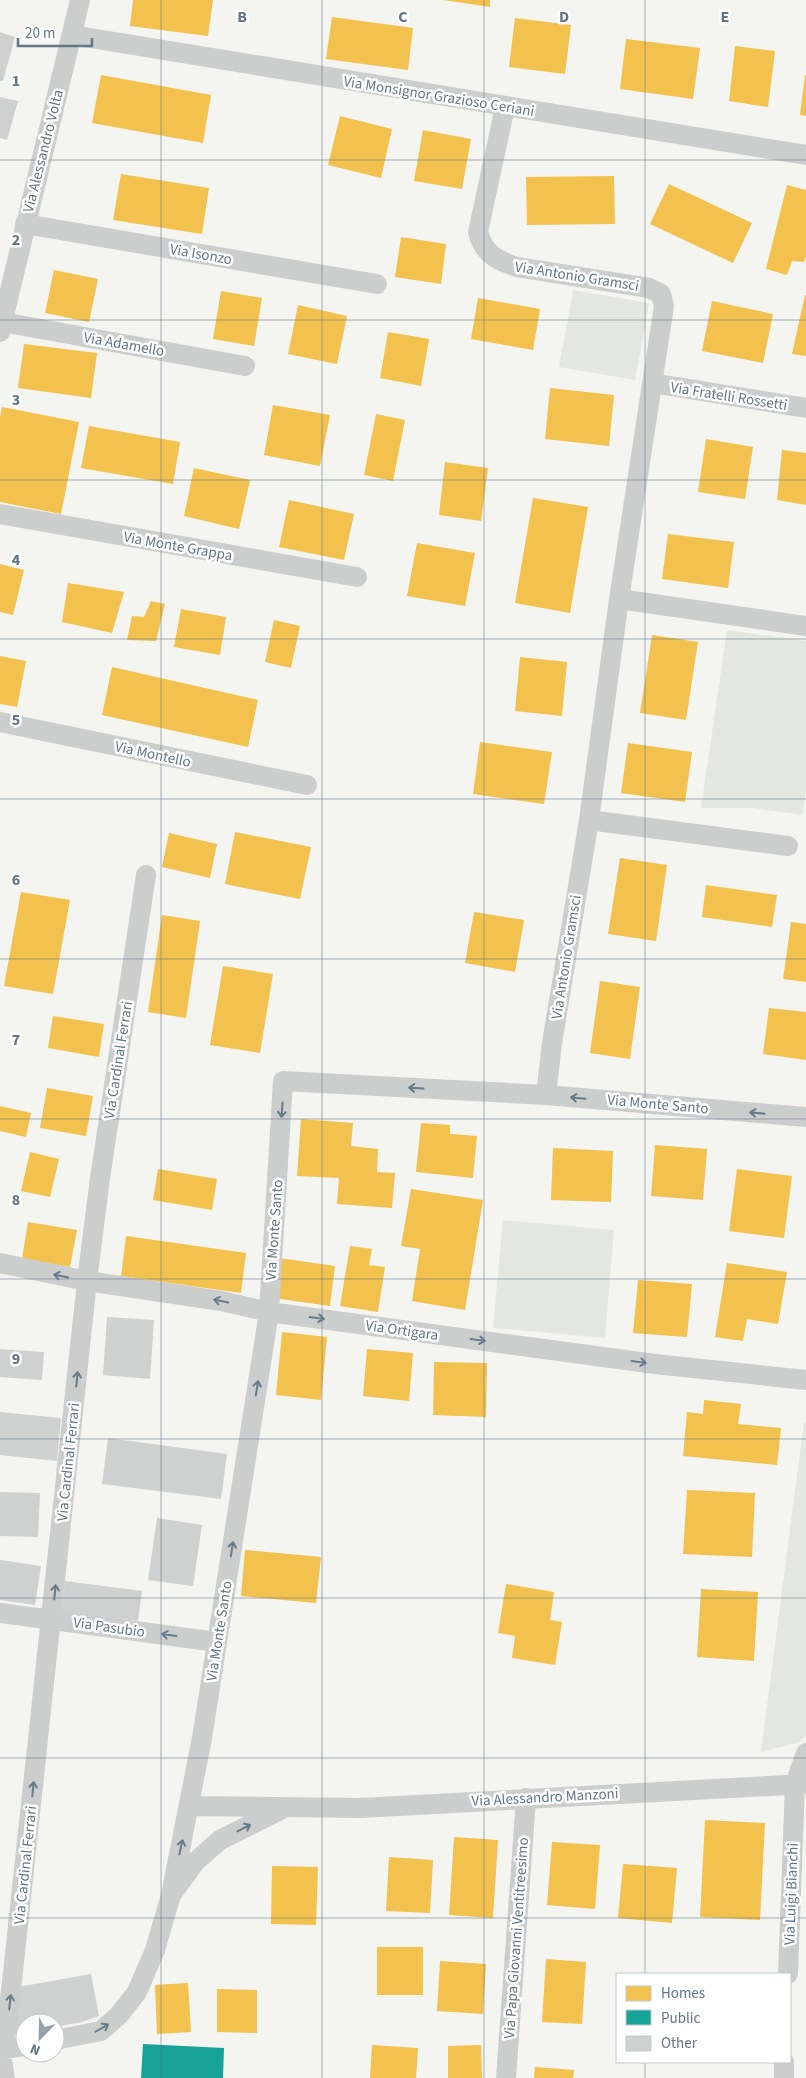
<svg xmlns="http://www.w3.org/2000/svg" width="806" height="2078" viewBox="0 0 806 2078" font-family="'Source Sans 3',sans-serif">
<rect width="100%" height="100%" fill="#f4f4f1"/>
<path fill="#e4e7df" d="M573 290 649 303 635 380 559 367Z
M727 630 806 641V790L802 815 754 808H701Z
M503 1220 614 1230 605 1338 493 1328Z
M804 1422H806V1735L800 1742 761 1752Z"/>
<path fill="#f2c14e" d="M133 0H213L208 36 130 26Z
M443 0H490V7Z
M332 17 413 28 408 70 326 59Z
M515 18 571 25 565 74 509 67Z
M626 39 700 48 693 99 620 89Z
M735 46 775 51 768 107 729 101Z
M101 75 211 95 203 143 92 123Z
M805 75H806V116L800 115Z
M340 116 392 129 381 178 328 165Z
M423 130 471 139 462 189 414 181Z
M121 174 209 188 202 234 113 220Z
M614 176 615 224 527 225 526 177Z
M669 184 752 223 733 263 650 224Z
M787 185 806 190V256L804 262 792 261 787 275 766 269Z
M401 237 446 244 441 284 395 277Z
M54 270 98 279 89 322 45 313Z
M221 291 262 298 254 346 213 339Z
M805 295H806V356L792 354Z
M478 298 540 309 533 350 471 339Z
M712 301 773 314 763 363 702 351Z
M298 305 347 316 337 364 288 354Z
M388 332 429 339 421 386 380 378Z
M24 344 97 353 91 398 18 388Z
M550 388 614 395 609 446 545 439Z
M273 405 330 415 320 466 264 455Z
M2 407 79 422 61 514 0 502V417Z
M376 414 405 420 393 481 364 475Z
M89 426 180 442 173 484 81 468Z
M706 439 753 447 745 499 698 492Z
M782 450 806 453V505L777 500Z
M445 462 488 468 481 521 439 515Z
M194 468 250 480 239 529 184 516Z
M533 498 588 507 570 613 515 603Z
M289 500 354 514 344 560 279 547Z
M668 534 734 542 728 588 662 579Z
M417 543 475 553 465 606 407 596Z
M0 564 24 570 13 615 0 612Z
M68 583 124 592 112 633 62 622Z
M151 601 165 604 156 641 127 640 132 616 144 617Z
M181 609 226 617 220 655 174 647Z
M274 620 300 626 291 668 265 662Z
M652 635 698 642 686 720 640 713Z
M0 656 26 661 17 707 0 704Z
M520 657 567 662 562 716 515 711Z
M112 667 258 700 248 747 102 715Z
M480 742 552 752 544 804 473 794Z
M628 743 692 752 685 802 621 793Z
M235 832 311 847 300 899 225 884Z
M169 833 217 844 210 878 162 867Z
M620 858 667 865 656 941 608 934Z
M706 885 777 895 772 927 702 917Z
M21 892 70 900 53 994 4 986Z
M474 912 524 920 515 972 465 963Z
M162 915 200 921 186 1018 148 1012Z
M791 922 806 924V982L783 979Z
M223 966 273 974 260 1053 210 1045Z
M600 981 640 987 630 1059 590 1053Z
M769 1008 806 1012V1060L763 1054Z
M53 1016 104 1024 99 1057 48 1048Z
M47 1088 93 1096 86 1136 40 1128Z
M0 1106 31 1113 26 1137 0 1131Z
M301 1119 353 1123 351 1146 378 1149 377 1172 395 1173 392 1208 337 1204 339 1178 297 1176Z
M421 1123 450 1125V1134L477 1136 473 1178 416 1172Z
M655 1145 707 1149 703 1200 651 1196Z
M553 1148 613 1151 611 1202 551 1200Z
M30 1152 59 1159 50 1197 21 1191Z
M158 1169 217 1179 212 1210 153 1200Z
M737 1169 792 1176 784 1238 729 1231Z
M411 1189 483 1200 465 1310 412 1301 420 1249 401 1246Z
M28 1222 77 1230 70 1267 22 1259Z
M126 1236 246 1253 241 1293 121 1276Z
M350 1246 372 1249 369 1265 385 1267 378 1312 340 1306Z
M279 1258 335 1266 330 1306 273 1298Z
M727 1263 787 1272 778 1324 747 1319 743 1341 715 1337Z
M638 1280 692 1284 687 1337 633 1333Z
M282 1332 327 1337 321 1400 276 1395Z
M367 1349 413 1353 409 1401 363 1396Z
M434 1362 487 1363 486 1417 433 1415Z
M704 1400 741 1404 738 1424 781 1428 777 1465 683 1456 687 1412 703 1414Z
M687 1490 755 1493 752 1557 683 1554Z
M245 1550 321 1557 316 1603 241 1596Z
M506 1584 554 1592 550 1620 562 1622 555 1665 512 1658 515 1636 498 1633Z
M701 1589 758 1592 754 1661 697 1657Z
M705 1820 765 1823 760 1920 700 1917Z
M454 1837 498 1840 493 1918 449 1915Z
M552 1842 600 1845 595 1909 547 1905Z
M389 1857 433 1860 430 1913 386 1911Z
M623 1864 677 1868 672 1923 618 1918Z
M272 1866 318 1867 316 1925 271 1924Z
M377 1947H423V1995H377Z
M546 1959 586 1962 582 2024 542 2022Z
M440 1961 486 1964 483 2014 437 2011Z
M188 1983 191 2032 157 2034 155 1985Z
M217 1989 257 1990V2033L217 2032Z
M372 2045 418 2048 416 2078H370Z
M481 2045 482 2078H448V2046Z
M535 2067 574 2070 573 2078H534Z"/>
<path fill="#17a398" d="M143 2044 224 2048 223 2078H141Z"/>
<path fill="#cfd1d0" d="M0 32 15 37 3 81H0Z
M0 97 18 101 7 140 0 138Z
M107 1317 154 1320 150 1379 103 1375Z
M0 1349 44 1352 42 1380 0 1377Z
M0 1412 61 1418 57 1461 0 1455Z
M108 1438 227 1454 221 1499 102 1484Z
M0 1492 40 1493 38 1537 0 1536Z
M157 1518 202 1525 193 1586 148 1580Z
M0 1560 41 1566 35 1605 0 1600Z
M65 1581 142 1591 138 1621 61 1612Z
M91 1974 99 2016 82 2022 55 2027V2023H25V2033L12 2036 18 1987Z"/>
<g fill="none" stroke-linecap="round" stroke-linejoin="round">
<path stroke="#cccdcd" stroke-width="20" d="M72 35 806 155
M505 107 478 232C484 254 496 260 517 267L649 288 661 294 664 306 619 599 589 820 552 1043 546 1095
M25 224 377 284
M2 322 245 366
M0 332 80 0
M652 383 806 408
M0 514 357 577
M619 599 806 626
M0 722 307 785
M589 820 788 846
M0 1263 87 1281 221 1301 269 1312 655 1364 806 1380
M0 1613 217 1642
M189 1806 360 1808 806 1784
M171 1895 202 1738 269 1312 283 1081 546 1095 806 1117
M788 1974 795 1784 806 1753
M55 2040 101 2031 119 2015 137 1992 155 1950 171 1895 195 1862 220 1840 280 1810
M0 2050 25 2046
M5 2078 0 2050 7 2028 87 1281 100 1178 146 875
M506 2078 526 1798
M784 2078V2062"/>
</g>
<defs><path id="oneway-shaft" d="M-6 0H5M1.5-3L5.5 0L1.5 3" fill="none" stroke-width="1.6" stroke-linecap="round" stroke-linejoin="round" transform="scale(1.25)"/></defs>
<g stroke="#667b89">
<use href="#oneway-shaft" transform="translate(416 1088) rotate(-177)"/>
<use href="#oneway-shaft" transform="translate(578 1098) rotate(-175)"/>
<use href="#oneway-shaft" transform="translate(282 1110) rotate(94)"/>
<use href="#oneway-shaft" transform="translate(757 1113) rotate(-175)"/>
<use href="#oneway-shaft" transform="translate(61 1276) rotate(-169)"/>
<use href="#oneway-shaft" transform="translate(221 1301) rotate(-169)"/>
<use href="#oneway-shaft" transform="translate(317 1318) rotate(8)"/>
<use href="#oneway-shaft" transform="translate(478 1340) rotate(8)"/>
<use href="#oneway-shaft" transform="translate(639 1362) rotate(8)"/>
<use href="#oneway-shaft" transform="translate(77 1379) rotate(-84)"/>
<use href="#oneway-shaft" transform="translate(257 1388) rotate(-81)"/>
<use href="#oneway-shaft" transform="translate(232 1549) rotate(-81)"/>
<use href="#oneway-shaft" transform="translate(55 1592) rotate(-84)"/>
<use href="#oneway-shaft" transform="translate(169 1635) rotate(-172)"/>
<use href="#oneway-shaft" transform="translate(33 1789) rotate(-84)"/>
<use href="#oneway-shaft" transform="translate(244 1828) rotate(-27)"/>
<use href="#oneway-shaft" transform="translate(181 1847) rotate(-78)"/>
<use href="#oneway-shaft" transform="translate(10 2002) rotate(-84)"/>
<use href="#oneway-shaft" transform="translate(102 2028) rotate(-30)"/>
</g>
<path fill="none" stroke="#617785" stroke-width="1" stroke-opacity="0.55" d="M161 0V2078M322 0V2078M484 0V2078M645 0V1974M0 160H806M0 320H806M0 480H806M0 639H806M0 799H806M0 959H806M0 1119H806M0 1279H806M0 1439H806M0 1598H806M0 1758H806M0 1918H806M645 2062V2078"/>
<g text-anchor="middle" stroke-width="5" stroke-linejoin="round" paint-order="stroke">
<g font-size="15" fill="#617785" stroke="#fff">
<text transform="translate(439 96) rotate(9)" y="5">Via Monsignor Grazioso Ceriani</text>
<text transform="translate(43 151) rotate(-76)" y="5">Via Alessandro Volta</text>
<text transform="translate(201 254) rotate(10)" y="5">Via Isonzo</text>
<text transform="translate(577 276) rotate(9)" y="5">Via Antonio Gramsci</text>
<text transform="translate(124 344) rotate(10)" y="5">Via Adamello</text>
<text transform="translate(729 396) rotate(9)" y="5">Via Fratelli Rossetti</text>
<text transform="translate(178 546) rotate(10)" y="5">Via Monte Grappa</text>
<text transform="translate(153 754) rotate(12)" y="5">Via Montello</text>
<text transform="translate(566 957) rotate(-81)" y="5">Via Antonio Gramsci</text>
<text transform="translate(118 1060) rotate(-81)" y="5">Via Cardinal Ferrari</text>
<text transform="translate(658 1104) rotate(5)" y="5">Via Monte Santo</text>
<text transform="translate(274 1230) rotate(-86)" y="5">Via Monte Santo</text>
<text transform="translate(402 1330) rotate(8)" y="5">Via Ortigara</text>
<text transform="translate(68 1462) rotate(-84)" y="5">Via Cardinal Ferrari</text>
<text transform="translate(109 1627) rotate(8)" y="5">Via Pasubio</text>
<text transform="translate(219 1631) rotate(-81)" y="5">Via Monte Santo</text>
<text transform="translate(545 1797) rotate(-3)" y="5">Via Alessandro Manzoni</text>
<text transform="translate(25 1865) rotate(-84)" y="5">Via Cardinal Ferrari</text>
<text transform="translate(791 1894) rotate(-88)" y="5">Via Luigi Bianchi</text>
<text transform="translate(516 1938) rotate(-86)" y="5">Via Papa Giovanni Ventitreesimo</text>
</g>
</g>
<g font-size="16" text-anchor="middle" font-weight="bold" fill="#617785" stroke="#fff" stroke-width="5" stroke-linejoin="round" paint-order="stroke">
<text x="242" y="22">B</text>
<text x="403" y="22">C</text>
<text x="564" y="22">D</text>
<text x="725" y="22">E</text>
<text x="16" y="86">1</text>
<text x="16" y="245">2</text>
<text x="16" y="405">3</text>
<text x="16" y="565">4</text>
<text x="16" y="725">5</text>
<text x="16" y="885">6</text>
<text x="16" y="1045">7</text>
<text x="16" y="1205">8</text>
<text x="16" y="1364">9</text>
</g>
<rect x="616" y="1973" width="175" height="90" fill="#ffffff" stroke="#c0c9ce"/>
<rect x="626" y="1986" width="25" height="15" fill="#f2c14e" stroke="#c0c9ce"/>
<text x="661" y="1998" font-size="15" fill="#617785">Homes</text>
<rect x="626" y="2010" width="25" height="15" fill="#17a398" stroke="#c0c9ce"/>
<text x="661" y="2023" font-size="15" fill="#617785">Public</text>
<rect x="626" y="2036" width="25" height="15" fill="#cfd1d0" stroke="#c0c9ce"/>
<text x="661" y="2048" font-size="15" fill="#617785">Other</text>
<g transform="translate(40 2038) rotate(203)"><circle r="24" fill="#ffffff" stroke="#c0c9ce"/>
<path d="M0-4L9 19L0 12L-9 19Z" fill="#94a3ab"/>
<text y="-8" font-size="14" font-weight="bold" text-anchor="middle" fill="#617785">N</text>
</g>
<path d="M18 38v8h74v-8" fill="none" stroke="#617785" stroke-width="2.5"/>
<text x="25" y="38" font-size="15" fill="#617785" stroke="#ffffff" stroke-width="4" paint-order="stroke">20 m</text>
</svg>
